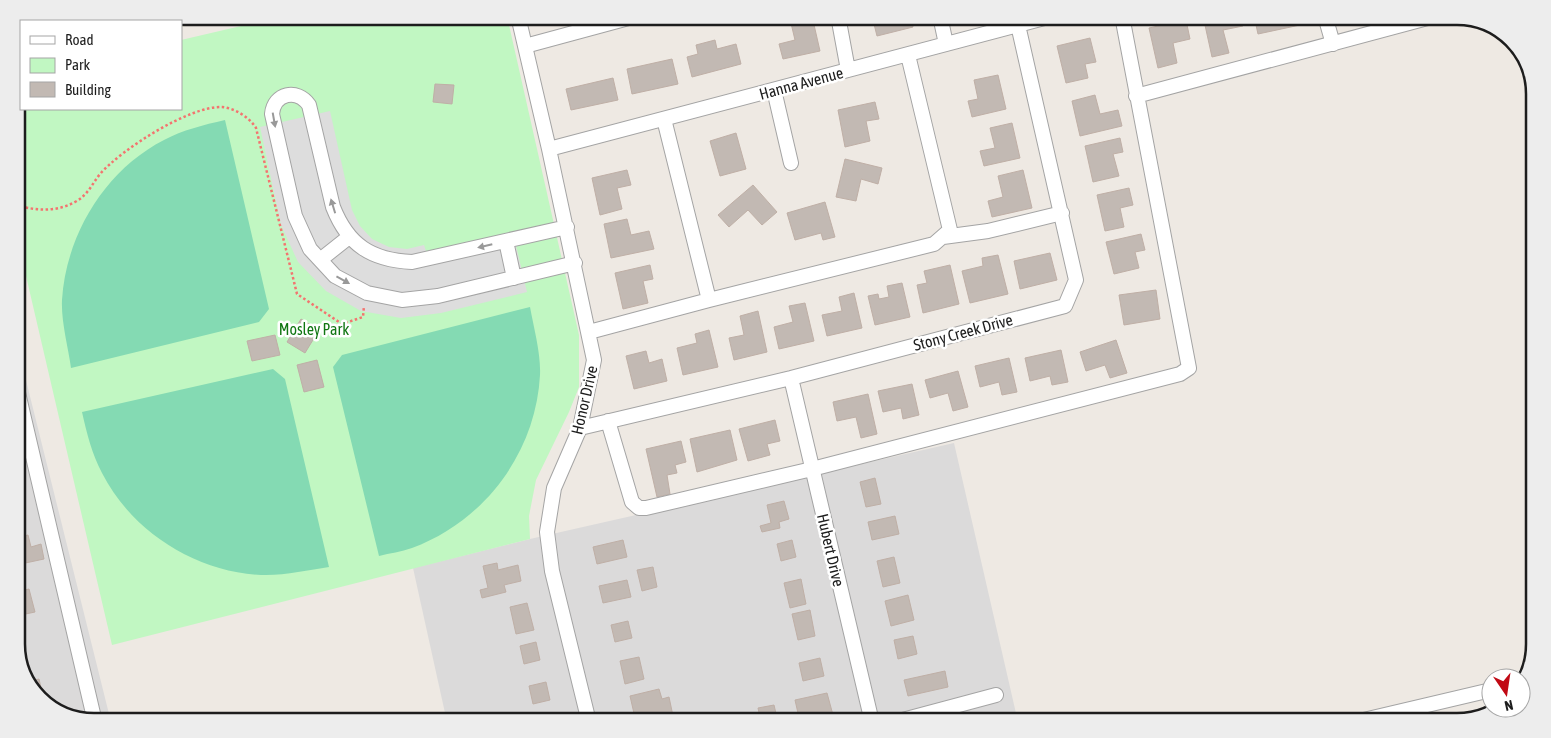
<svg xmlns="http://www.w3.org/2000/svg" width="1551" height="738" viewBox="0 0 1551 738" font-family="'Asap Condensed',sans-serif">
<rect width="100%" height="100%" fill="#eee9e3"/>
<path fill="#dbdada" d="M16 340 111 722H94L60 714 29 688 16 650Z
M954 443 1018 722H447L413 568 530 539Z"/>
<path fill="#fdfbdc" d="M94 16H228L181 27V21H82Z"/>
<path fill="#c1f7c2" d="M284 16H507L579 335V387L569 412 536 480 529 516 530 539 112 645 16 233V89L21 78V109H181V40Z"/>
<path fill="#84dab3" d="M225 120 269 309 259 322 71 368C68 346 61 322 62 300 66 235 105 170 164 140 183 130 203 125 225 120Z
M530 307C534 329 541 354 540 375 536 452 485 521 412 548 401 552 390 553 379 556L333 367 342 355Z
M273 369 285 379 329 567C308 570 283 576 261 575 196 572 132 532 102 473 92 454 87 434 82 412Z"/>
<path fill="#ddd" d="M330 111 352 210 360 226 372 239 389 247 407 249 424 245 427 254 513 233 527 292 441 313 401 318 361 311 326 291 298 262 281 225 260 127Z"/>
<path fill="#c2b9b3" stroke="#bfafa6" d="M803 16H812L820 51 783 59 779 44 795 40 790 19Z
M872 16H911L913 27 877 36Z
M1203 16H1241L1243 26 1223 30 1229 53 1212 57Z
M1254 16H1298L1300 25 1258 34Z
M1186 20 1190 39 1173 43 1177 63 1158 68 1149 28Z
M1090 38 1096 62 1085 64 1088 78 1066 83 1057 46Z
M715 40 717 49 736 44 741 64 692 77 687 57 698 54 696 45Z
M672 59 678 84 632 94 627 69Z
M998 75 1006 109 972 117 968 101 978 99 974 80Z
M613 78 618 100 571 110 566 89Z
M435 84 454 85 452 104 433 102Z
M1095 95 1100 114 1118 110 1122 126 1080 136 1072 101Z
M875 102 879 119 866 121 870 141 845 147 838 110Z
M1012 123 1020 158 984 166 980 151 995 148 990 128Z
M736 133 746 169 720 176 710 141Z
M1120 138 1123 152 1113 154 1119 176 1093 182 1085 146Z
M845 159 882 168 878 184 861 179 856 201 836 197Z
M627 170 631 185 617 188 622 209 600 215 592 178Z
M1023 170 1032 208 992 217 988 201 1003 197 998 176Z
M753 185 777 212 762 225 748 210 729 227 718 215Z
M1129 188 1133 205 1120 208 1124 227 1105 231 1097 195Z
M825 202 835 237 823 240 821 233 795 240 787 213Z
M627 219 631 235 649 231 654 249 611 258 604 224Z
M1141 234 1145 250 1135 252 1139 268 1114 274 1106 242Z
M1050 253 1057 280 1020 289 1014 261Z
M998 255 1008 294 970 303 962 271 983 266 982 258Z
M650 265 653 279 643 281 648 303 623 309 615 273Z
M950 265 959 304 923 313 917 285 927 283 924 271Z
M902 283 910 317 875 325 868 296 878 294 879 299 889 297 887 286Z
M1156 290 1160 319 1124 325 1119 295Z
M854 293 862 328 827 336 822 315 842 311 839 297Z
M805 303 814 341 779 349 774 327 793 322 789 306Z
M758 311 767 352 734 360 729 338 744 335 740 316Z
M301 319 319 330 305 353 287 342Z
M709 330 718 367 683 375 677 348 697 343 695 334Z
M275 335 280 355 252 361 247 341Z
M1116 340 1127 373 1110 378 1105 365 1086 371 1080 352Z
M1061 350 1068 382 1052 385 1050 376 1030 381 1025 358Z
M646 351 649 363 662 359 667 381 634 389 626 356Z
M1009 358 1017 392 1002 395 999 382 980 387 975 366Z
M317 360 324 387 304 392 297 365Z
M958 371 968 407 953 411 948 393 930 398 925 380Z
M912 384 919 415 903 419 901 408 883 412 878 391Z
M868 394 877 434 861 438 856 417 837 421 833 402Z
M775 420 780 441 767 444 770 455 748 461 739 429Z
M730 430 737 460 697 472 690 439Z
M16 436 19 448 25 446 29 461 16 464Z
M681 441 686 462 675 465 677 473 667 475 670 494 657 497 646 449Z
M16 475 22 498 16 499Z
M875 478 881 504 866 507 860 482Z
M784 501 789 519 779 522 780 528 762 532 760 526 771 523 767 505Z
M895 516 899 534 872 540 868 522Z
M28 535 31 547 41 544 44 559 16 565V538Z
M623 540 627 557 597 564 593 547Z
M792 540 796 557 781 561 777 544Z
M894 557 900 583 883 587 877 561Z
M497 563 498 570 518 565 521 581 504 585 506 592 482 598 480 590 488 588 483 566Z
M653 567 657 587 642 591 637 570Z
M801 579 806 604 790 608 784 583Z
M627 580 631 597 603 603 599 586Z
M29 589 35 612 16 616V592Z
M908 595 914 620 891 626 885 601Z
M527 603 534 630 516 634 510 607Z
M810 610 815 636 798 640 792 614Z
M628 621 632 638 615 642 611 625Z
M913 636 917 654 898 659 894 640Z
M20 638 23 651 17 652 16 639Z
M536 642 540 660 524 664 520 646Z
M639 657 644 679 625 684 620 661Z
M820 658 824 676 803 681 799 663Z
M945 671 948 687 908 696 904 680Z
M39 679 44 701 29 688 27 682Z
M546 682 550 700 533 704 529 686Z
M659 689 662 699 669 697 673 716 648 722H636L630 696Z
M827 693 833 715 800 722 795 700Z
M774 705 778 722H761L758 708Z"/>
<g fill="none" stroke-linecap="round" stroke-linejoin="round">
<defs>
<path id="minor" d="M518 16 549 149 594 360 580 428 554 488 547 532 552 571 589 722
M838 16 848 70
M940 16 946 44
M1325 16 1333 44
M525 46 636 16
M774 90 791 163
M1136 96 1435 16
M664 119 709 300
M549 149 1052 16
M567 227 412 262C371 260 348 245 333 207L309 105C297 88 274 93 272 114L295 216 310 249 335 276 367 293 402 300 438 296 575 263
M943 237 988 231 1062 213
M506 241 514 278
M320 260 349 237
M589 332 709 300 934 244 950 230 908 55
M791 378 872 722
M16 384 95 722
M608 421 632 502 639 508H646L812 469 1180 374 1189 368 1122 16
M580 428 791 378 1065 306 1076 280 1018 25
M1521 683H1523
M895 722 996 695
M1355 722 1491 690"/>
</defs>
<use href="#minor" stroke="#a4a4a4" stroke-width="16"/>
<path stroke="#f3746f" stroke-width="2.5" stroke-dasharray="2.5 2.5" stroke-linecap="butt" d="M16 205C36 211 57 212 75 202 88 195 92 184 100 174 122 149 189 106 222 107 235 108 250 118 256 128L297 294 342 324 363 317 364 306"/>
<use href="#minor" stroke="#fff" stroke-width="14"/>
</g>
<defs><path id="oneway-solid" d="M-6-.8H1V-3.2L6.5 0L1 3.2V.8H-6Z" transform="scale(1.25)"/></defs>
<g fill="#999">
<use href="#oneway-solid" transform="translate(274 120) rotate(80)"/>
<use href="#oneway-solid" transform="translate(333 206) rotate(-107)"/>
<use href="#oneway-solid" transform="translate(485 246) rotate(167)"/>
<use href="#oneway-solid" transform="translate(343 280) rotate(29)"/>
</g>
<g text-anchor="middle" stroke-width="5" stroke-linejoin="round" paint-order="stroke">
<g font-size="16" fill="#1d1d1d" stroke="#fff">
<text transform="translate(801 83) rotate(-15)" y="6">Hanna Avenue</text>
<text transform="translate(963 332) rotate(-15)" y="6">Stony Creek Drive</text>
<text transform="translate(584 400) rotate(-77)" y="6">Honor Drive</text>
<text transform="translate(831 550) rotate(77)" y="6">Hubert Drive</text>
</g>
<g font-size="16" fill="#107612" stroke="#fff">
<text x="314" y="335">Mosley Park</text>
</g>
</g>
<path d="M0 0H1551V738H0ZM94 25H1457A69 69 0 0 1 1526 94V644A69 69 0 0 1 1457 713H94A69 69 0 0 1 25 644V94A69 69 0 0 1 94 25Z" fill="#ededed" fill-rule="evenodd"/>
<path fill="none" stroke="#1d1d1d" stroke-width="2.5" d="M94 25H1457A69 69 0 0 1 1526 94V644A69 69 0 0 1 1457 713H94A69 69 0 0 1 25 644V94A69 69 0 0 1 94 25Z"/>
<rect x="20" y="20" width="162" height="90" fill="#ffffff" stroke="#a5a5a5"/>
<rect x="30" y="36" width="25" height="8" fill="#ffffff" stroke="#a5a5a5"/>
<text x="65" y="45" font-size="15" fill="#1d1d1d">Road</text>
<rect x="30" y="58" width="25" height="15" fill="#c1f7c2" stroke="#a5a5a5"/>
<text x="65" y="70" font-size="15" fill="#1d1d1d">Park</text>
<rect x="30" y="82" width="25" height="15" fill="#c2b9b3" stroke="#a5a5a5"/>
<text x="65" y="95" font-size="15" fill="#1d1d1d">Building</text>
<g transform="translate(1506 693) rotate(167)"><circle r="24" fill="#ffffff" stroke="#a5a5a5"/>
<path d="M0-4L9 19L0 12L-9 19Z" fill="#c10914"/>
<text y="-8" font-size="14" font-weight="bold" text-anchor="middle" fill="#1d1d1d">N</text>
</g>
</svg>
